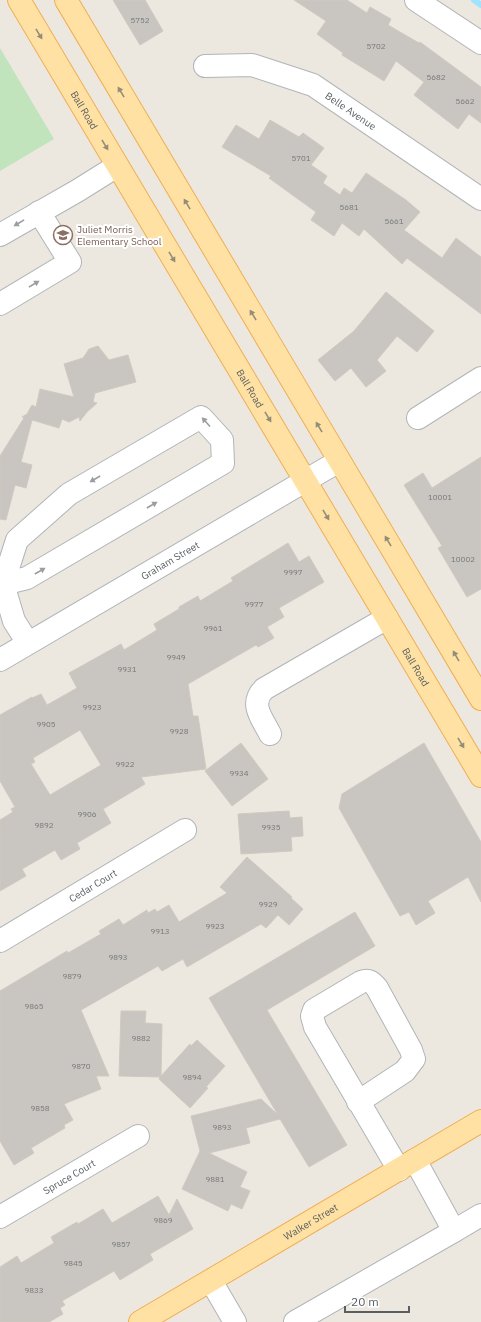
<svg xmlns="http://www.w3.org/2000/svg" width="481" height="1322" viewBox="0 0 481 1322" font-family="'IBM Plex Sans',sans-serif">
<rect width="100%" height="100%" fill="#ece8e0"/>
<path fill="#c2e4bc" d="M0 48 54 139 0 171Z"/>
<g fill="none" stroke-linecap="round" stroke-linejoin="round">
<path stroke="#9ee3ff" stroke-width="6" d="M474 0 481 5"/>
</g>
<path fill="#c9c5c0" stroke="#d1c9bf" fill-rule="evenodd" d="M113 0H145L163 31 140 45Z
M294 0H347L367 13 370 7 391 19 388 25 419 43 420 42 481 87V123L469 114 458 129 414 95 424 82 396 61 384 81 342 55 343 53 317 34 326 21Z
M270 120 299 137 303 133 324 148 311 165 327 176 323 183 340 195 344 188 352 193 366 173 406 200 420 212 404 230 442 258 456 238 481 257V314L407 258 402 264 364 229 359 236 342 223 334 236 311 220 316 212 269 178 271 176 222 147 236 125 259 139Z
M386 292 434 331 417 352 397 336 377 360 386 371 366 387 351 368 335 381 318 360 354 331Z
M98 346 109 360 128 355 136 382 95 393 93 402 97 403 87 412 80 421 79 417 69 422 62 419 59 428 32 420 21 462 32 465 26 488 15 485 6 520 0 519V456L24 418 22 417 27 414 32 405 36 407 40 389 74 397 64 364 83 358 89 349Z
M481 457V589L467 597 438 548 442 546 404 485 423 473 432 488Z
M288 543 299 562 309 556 324 582 279 608 284 617 267 627 274 638 258 647 256 645 188 684 193 716H198L206 769 141 777 145 784 103 809 111 823 77 843 80 849 61 860 55 850 22 869 26 876 0 891V820L13 812 11 809 15 807 0 781V715L32 697V698L41 694 47 705 77 688 69 673 121 644 124 650 157 630 154 624 179 609V607L198 596 200 601 233 581 231 578ZM80 730 101 765 50 795 31 764 35 762 33 758Z
M241 743 268 779 232 806 205 771Z
M424 743 481 842V902L468 877 428 901 435 913 416 925 409 912 400 916 339 808 342 794Z
M289 811 290 818 302 817 303 836 291 837 292 851 241 854 238 814Z
M247 857 292 897 291 898 303 909 289 925 278 915 266 928 261 924 187 967 183 959 162 971 158 966 81 1010 109 1076H96L101 1089 64 1104 73 1120 64 1125 65 1128 31 1148 34 1153 14 1165 0 1141V991L67 951 68 953 101 934 99 931 119 919 123 925 147 910 148 913 155 909 157 912 169 905 179 922 227 893 220 887Z
M355 912 375 946 267 1010 347 1145 309 1167 280 1119 246 1128 250 1143 209 1153 247 1172 240 1187 250 1191 242 1209 231 1204 228 1211 182 1189 200 1151 191 1116 261 1099 278 1115 209 998Z
M121 1011H146L145 1023 162 1024 161 1076 190 1044 191 1046 197 1040 225 1066 206 1087 208 1088 190 1108 159 1079 160 1077 119 1076Z
M158 1196 169 1215 177 1199 193 1229 150 1254 153 1260 120 1280 114 1271 62 1301 65 1305 60 1308 63 1314 49 1322H0V1267L17 1256 21 1263 54 1243 51 1237 77 1222 78 1224 103 1209 112 1223Z"/>
<g fill="none" stroke-linecap="round" stroke-linejoin="round">
<defs>
<g id="minor">
<path d="M416 0 481 43"/>
<path id="s1" d="M205 66 252 65 313 85 481 199"/>
<path d="M0 235 77 191 117 166"/>
<path d="M0 304 70 262 39 212"/>
<path d="M418 418 481 378"/>
<path d="M3 584 27 578 223 463 222 440 201 417 69 494 17 540 3 584 14 621 28 643"/>
<path id="s2" d="M0 660 339 461"/>
<path d="M270 734C262 718 249 704 264 689L387 618"/>
<path id="s3" d="M0 941 185 830"/>
<path d="M358 1102 405 1071 414 1059 411 1050 377 988C372 982 369 979 361 982L314 1010 312 1016 315 1027 399 1170"/>
<path id="s4" d="M0 1217 138 1136"/>
<path d="M454 1231 481 1215"/>
<path d="M211 1281 235 1322"/>
<path d="M295 1322 454 1231 415 1160"/>
</g>
<g id="major">
<path id="s5" d="M19 0 481 776"/>
<path d="M66 0 481 699"/>
<path id="s6" d="M140 1322 481 1121"/>
</g>
</defs>
<use href="#minor" stroke="#b1b5b8" stroke-width="24"/>
<use href="#major" stroke="#f0ae55" stroke-width="24"/>
<use href="#minor" stroke="#fff" stroke-width="22"/>
<use href="#major" stroke="#ffe2a3" stroke-width="22"/>
</g>
<defs><path id="oneway-solid" d="M-6-.8H1V-3.2L6.5 0L1 3.2V.8H-6Z"/></defs>
<g fill="#938c78">
<use href="#oneway-solid" transform="translate(39 34) rotate(59)"/>
<use href="#oneway-solid" transform="translate(121 92) rotate(-121)"/>
<use href="#oneway-solid" transform="translate(105 145) rotate(59)"/>
<use href="#oneway-solid" transform="translate(187 204) rotate(-121)"/>
<use href="#oneway-solid" transform="translate(172 257) rotate(59)"/>
<use href="#oneway-solid" transform="translate(253 315) rotate(-121)"/>
<use href="#oneway-solid" transform="translate(268 417) rotate(59)"/>
<use href="#oneway-solid" transform="translate(319 427) rotate(-121)"/>
<use href="#oneway-solid" transform="translate(326 515) rotate(59)"/>
<use href="#oneway-solid" transform="translate(388 541) rotate(-121)"/>
<use href="#oneway-solid" transform="translate(456 656) rotate(-120)"/>
<use href="#oneway-solid" transform="translate(461 743) rotate(59)"/>
</g>
<g fill="#9b9ea0">
<use href="#oneway-solid" transform="translate(19 223) rotate(149)"/>
<use href="#oneway-solid" transform="translate(34 284) rotate(-31)"/>
<use href="#oneway-solid" transform="translate(206 422) rotate(-132)"/>
<use href="#oneway-solid" transform="translate(95 479) rotate(150)"/>
<use href="#oneway-solid" transform="translate(152 505) rotate(-30)"/>
<use href="#oneway-solid" transform="translate(40 571) rotate(-30)"/>
</g>
<defs>
<symbol id="school-ring" viewBox="-11 -11 22 22"><circle r="9.5" fill="#fff" stroke="#8d6e63" stroke-width="1.5"/><path d="M0-5L7-2L0 1L-7-2ZM-4 1L0 2.5L4 1V4Q0 6-4 4Z" fill="#8d6e63"/></symbol>
</defs>
<g fill-rule="evenodd">
<use href="#school-ring" x="52" y="224" width="22" height="22"/>
</g>
<g text-anchor="middle" stroke-width="4" stroke-linejoin="round" paint-order="stroke">
<g font-size="8" fill="#757879">
<text x="140" y="23">5752</text>
<text x="376" y="49">5702</text>
<text x="436" y="80">5682</text>
<text x="465" y="104">5662</text>
<text x="301" y="161">5701</text>
<text x="349" y="210">5681</text>
<text x="394" y="224">5661</text>
<text x="440" y="500">10001</text>
<text x="463" y="562">10002</text>
<text x="293" y="575">9997</text>
<text x="254" y="607">9977</text>
<text x="213" y="631">9961</text>
<text x="176" y="660">9949</text>
<text x="127" y="672">9931</text>
<text x="92" y="710">9923</text>
<text x="46" y="727">9905</text>
<text x="179" y="734">9928</text>
<text x="125" y="767">9922</text>
<text x="239" y="776">9934</text>
<text x="87" y="817">9906</text>
<text x="44" y="828">9892</text>
<text x="271" y="830">9935</text>
<text x="268" y="907">9929</text>
<text x="215" y="929">9923</text>
<text x="160" y="934">9913</text>
<text x="118" y="960">9893</text>
<text x="72" y="979">9879</text>
<text x="34" y="1009">9865</text>
<text x="141" y="1041">9882</text>
<text x="81" y="1069">9870</text>
<text x="192" y="1080">9894</text>
<text x="40" y="1111">9858</text>
<text x="222" y="1130">9893</text>
<text x="215" y="1182">9881</text>
<text x="163" y="1223">9869</text>
<text x="121" y="1247">9857</text>
<text x="73" y="1266">9845</text>
<text x="34" y="1293">9833</text>
</g>
<g font-size="10" fill="#595e61" stroke="#fff">
<text dy="4" stroke="none"><textPath href="#s5" startOffset="128">Ball Road</textPath></text>
<text dy="4" stroke="none"><textPath href="#s1" startOffset="157">Belle Avenue</textPath></text>
<text dy="4" stroke="none"><textPath href="#s5" startOffset="452">Ball Road</textPath></text>
<text dy="4" stroke="none"><textPath href="#s2" startOffset="197">Graham Street</textPath></text>
<text dy="4" stroke="none"><textPath href="#s5" startOffset="776">Ball Road</textPath></text>
<text dy="4" stroke="none"><textPath href="#s3" startOffset="108">Cedar Court</textPath></text>
<text dy="4" stroke="none"><textPath href="#s4" startOffset="80">Spruce Court</textPath></text>
<text dy="4" stroke="none"><textPath href="#s6" startOffset="198">Walker Street</textPath></text>
</g>
<g font-size="10" fill="#785e54" stroke="#fff" text-anchor="start">
<text x="77" y="233">Juliet Morris<tspan x="77" dy="12">Elementary School</tspan></text>
</g>
</g>
<path d="M345 1306v6h64v-6" fill="none" stroke="#595e61" stroke-width="2"/>
<text x="351" y="1306" font-size="12" fill="#595e61" stroke="#ffffff" stroke-width="3" paint-order="stroke">20 m</text>
</svg>
